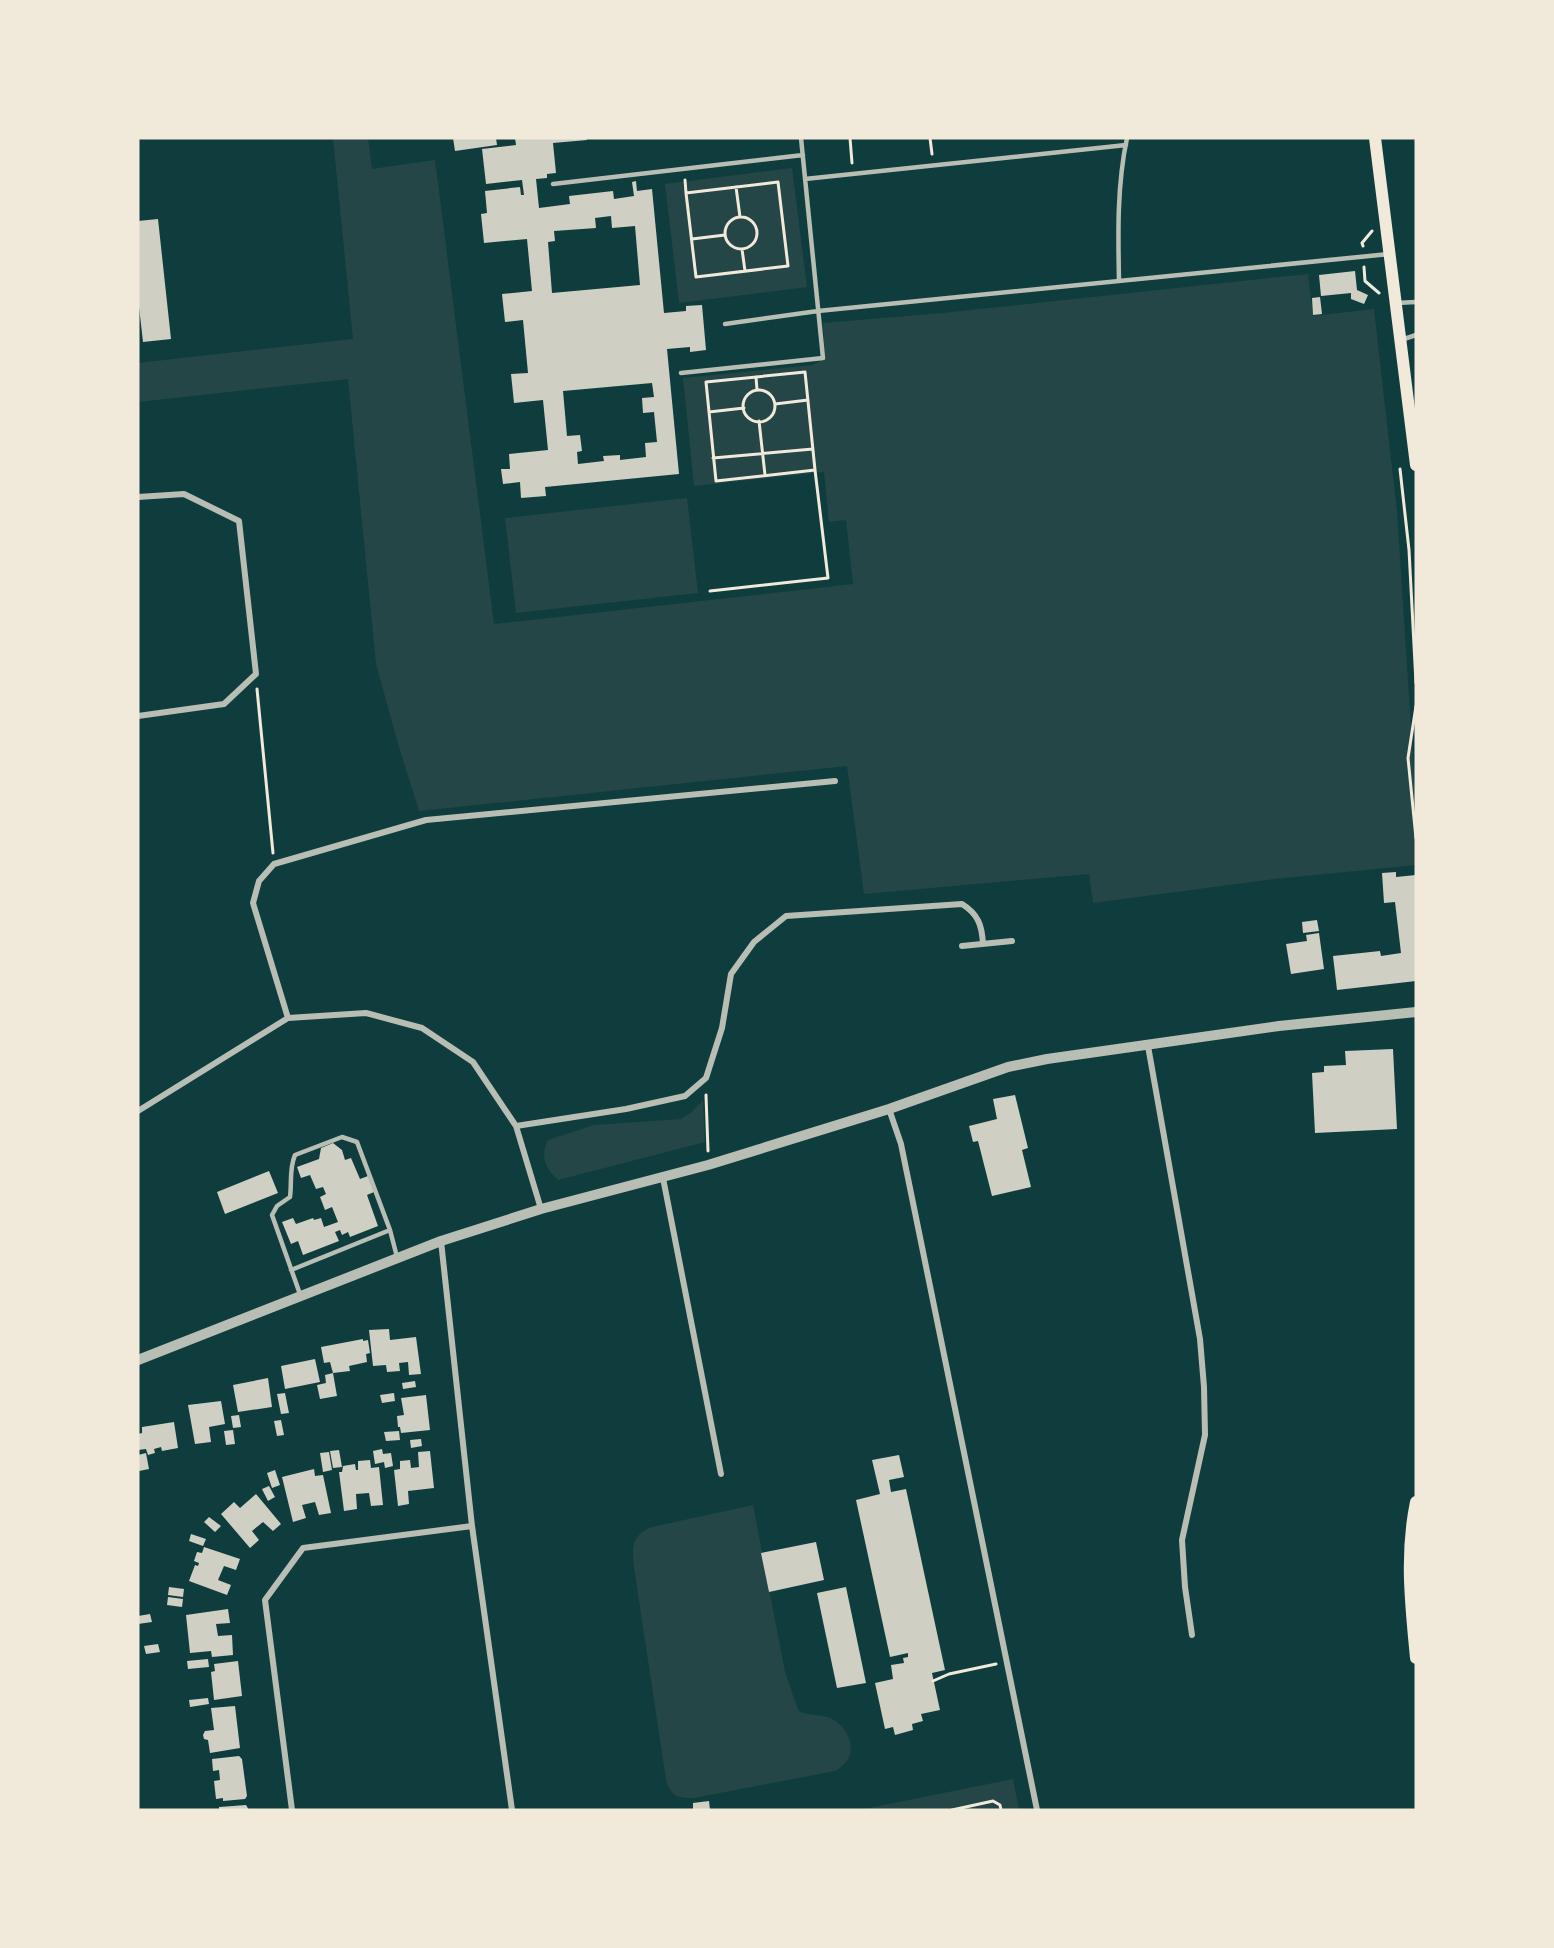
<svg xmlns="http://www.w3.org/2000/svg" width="1554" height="1948" viewBox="0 0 1554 1948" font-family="'Sofia Sans Condensed',sans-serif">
<rect width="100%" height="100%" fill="#0f3d3e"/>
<path fill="#244646" d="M333 138H368L372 169 435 160 494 624 853 584 846 520 829 522 824 472 694 486 683 378 813 365 825 358 823 323 943 313 1308 274 1313 316 1374 309 1397 512 1416 804V865L1274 879 1093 903 1089 874 864 894 847 766 419 811 397 740 376 664 348 379 138 402V363L353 339Z
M792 168 807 287 679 303 665 184Z
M687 498 698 593 516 613 505 518Z
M703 1100 705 1142 558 1180C545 1168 540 1156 548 1140L594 1125 681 1119 692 1112Z
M753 1505 785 1672 798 1710C806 1717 823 1713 834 1720 854 1733 858 1759 835 1771L694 1798C678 1798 671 1797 666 1780L634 1567C632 1546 631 1536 652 1527Z
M1013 1779 1019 1810H859Z"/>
<path fill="#cfcfc3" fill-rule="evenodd" d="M453 138H496L497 145 455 151Z
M515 138H586L587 140 553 143 556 173 547 174V178L536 179 539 208 570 204 569 196 613 191 614 199 634 196 632 182 636 181 637 191 652 189 664 313 686 311V306L702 305 706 350 690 352V347L667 349 679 474 545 487 546 496 521 498 520 482 503 484 501 469H510L509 454 548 450 543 400 514 403 511 374 528 373 523 320 505 322 502 294 532 291 527 239 484 243 481 214 487 213 485 191 520 187 521 195H524L522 180 486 184 482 149 516 145ZM611 216 612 228 635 226 640 285 552 293 548 242 555 241 554 231 596 228 595 218ZM652 383 654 397 642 398 643 413 654 412 657 442 645 443 646 457 620 460V455L603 456 604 461 578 464 577 452 582 451 580 435 567 436 563 391Z
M158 219 171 339 143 342 138 298V221Z
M1355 271 1357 290 1368 295 1364 304 1351 299V293L1321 296 1319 275Z
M1320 297 1322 314 1313 315 1312 298Z
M1396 872V877L1416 875V981L1337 990 1333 956 1380 951 1381 956 1401 953 1395 902 1384 903 1382 873Z
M1317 920 1319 931 1303 933 1302 922Z
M1319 933 1324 969 1291 974 1286 944 1307 941 1306 935Z
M1393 1049 1397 1129 1315 1133 1312 1073 1324 1072V1066L1346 1065 1345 1051Z
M1015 1095 1028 1148 1022 1150 1031 1187 992 1196 978 1141 973 1142 969 1126 997 1119 993 1099Z
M333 1143 342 1150 345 1160 351 1158 360 1179 368 1176 374 1192 367 1195 378 1226 350 1237 348 1232 342 1235 340 1230 335 1232 339 1241 303 1255 298 1241 291 1244 282 1222 293 1218 296 1224 313 1218 314 1220 321 1218 324 1227 338 1222 332 1207 325 1210 320 1197 326 1194 323 1187 316 1189 310 1175 301 1178 297 1167 319 1159 321 1148Z
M269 1171 278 1193 225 1214 217 1192Z
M389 1329 390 1340 416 1337 421 1374 409 1375 408 1362 399 1363 400 1371 387 1372 386 1365 373 1366 369 1330Z
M363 1339V1341L368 1340 370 1353 366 1354 367 1362 349 1366 350 1371 333 1373 337 1396 320 1399 317 1385 326 1383 325 1375 333 1373 330 1362 324 1363 321 1347Z
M315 1359 320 1382 285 1389 281 1366Z
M268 1378 272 1407 238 1412 233 1385Z
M415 1381 416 1387 403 1389 402 1383Z
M285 1393 289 1413 281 1414 277 1394Z
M394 1393 395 1401 382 1403 380 1395Z
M426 1395 430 1430 401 1433 400 1427H398L397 1416 404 1415 401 1398Z
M221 1401 225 1424 209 1427 211 1442 195 1444 188 1405Z
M239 1415 241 1427 233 1428 231 1416Z
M281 1420 284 1435 277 1436 274 1421Z
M174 1422 178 1448 162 1451 161 1447 154 1449 155 1453 148 1455 146 1449 138 1450V1434L142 1433V1427Z
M233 1430 235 1444 226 1445 224 1431Z
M399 1431 400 1440 386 1441 384 1432Z
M421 1439 422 1446 411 1448 410 1440Z
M382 1449 383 1454 391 1453 393 1466 385 1468 384 1462 375 1464 373 1451Z
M339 1450 342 1467 333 1468 330 1451Z
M430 1451 434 1488 408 1491 409 1504 398 1506 394 1470 400 1469V1461L410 1460 411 1468 419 1467 418 1452Z
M329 1452 332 1470 323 1472 320 1453Z
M146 1453 149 1469 139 1471 138 1455Z
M899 1455 904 1477 889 1480 891 1492 906 1489 945 1670 932 1673 940 1710 921 1714 923 1721 912 1724 913 1730 895 1735 893 1727 885 1729 875 1683 893 1679 891 1665 904 1663 903 1658 908 1657V1653L890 1657 856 1500 880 1494 872 1460Z
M370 1460 371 1468 379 1467 383 1505 371 1506 369 1493 356 1494 357 1509 344 1511 339 1472H342L343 1466 355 1464 356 1470H358V1461Z
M314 1469 315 1476 323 1475 331 1513 319 1515 315 1502 302 1505 306 1518 293 1522 282 1477Z
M275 1470 280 1485 272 1488 267 1473Z
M269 1486 275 1497 268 1501 262 1489Z
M256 1494 281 1524 273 1531 263 1522 252 1531 259 1540 250 1548 221 1514 234 1502 240 1508Z
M209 1517 221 1526 215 1532 204 1522Z
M191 1534 206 1539 203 1546 189 1541Z
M816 1542 824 1580 769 1592 761 1553Z
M204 1547 240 1559 236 1570 224 1566 218 1580 231 1585 227 1595 189 1581 195 1565 198 1566 199 1563 194 1561 197 1552 202 1553Z
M169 1587 184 1589 183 1597 168 1595Z
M846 1587 866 1683 837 1688 817 1593Z
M168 1597 183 1599 182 1607 167 1605Z
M228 1609 230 1623 216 1624 218 1636 232 1635 233 1655 212 1657 211 1651 190 1653 186 1615Z
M150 1614 152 1622 138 1624V1616Z
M158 1644 160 1652 146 1654 144 1646Z
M208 1659 209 1667 188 1669 187 1661Z
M238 1661 242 1696 214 1700 211 1672 215 1671 214 1664Z
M208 1698 209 1704 190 1707 189 1700Z
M235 1706 240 1748 210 1753 208 1740 204 1739 203 1735 205 1731 214 1730 211 1708Z
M239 1756 242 1759 247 1796 245 1799 223 1801V1798L216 1799 214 1781 220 1780 219 1770 213 1771 212 1759Z
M709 1801 710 1810H693V1803Z
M246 1805 249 1810H219V1807Z"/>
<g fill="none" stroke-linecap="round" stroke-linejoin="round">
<path stroke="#f1e9da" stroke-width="3" d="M850 138 852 163
M930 138 932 154
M685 180 686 193
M778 182 788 266 696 277 686 193Z
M736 187 740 217
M725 233a16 16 0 1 1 32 0a16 16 0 1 1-32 0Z
M692 239 725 235
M1363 246 1362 243 1372 231
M742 249 745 271
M1364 267 1365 281 1379 293
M805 372 815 470 716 481 706 382Z
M756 377 757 390
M743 406a16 16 0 1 1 32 0a16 16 0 1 1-32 0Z
M775 404 808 400
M709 412 744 408
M759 421 765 475
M713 458 813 449
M1400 469 1409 550 1416 683
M710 591 828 578 815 470
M257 689 273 853
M1416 706 1408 758 1416 838
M706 1095 708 1151
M933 1681 949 1674 996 1664
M952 1810 993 1801 1000 1805 1001 1810"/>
<path stroke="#b8beb3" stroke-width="4.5" d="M805 179 1126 145
M553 184 803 155
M1119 281C1118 233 1117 185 1127 138
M1396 303 1416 302
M725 324 818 311 1389 254
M1401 340 1416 335
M681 373 823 358 801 138
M291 1270 390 1230
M301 1297 272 1215 277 1206 290 1197C292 1182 289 1169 295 1155L342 1137 357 1142 390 1230 397 1257"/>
<path stroke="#b8beb3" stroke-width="6" d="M138 497 184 494 239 521 256 674 224 704 138 716
M962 946 1012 941
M288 1018 253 903 259 881 274 864 426 820 835 781
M1148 1046 1200 1339 1204 1387 1205 1435 1182 1540 1185 1587 1192 1635
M889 1109 901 1144 1037 1810
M138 1111 288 1018 366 1013 422 1028 473 1062 516 1126 541 1209
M516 1126 626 1109 685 1096 706 1078 722 1028 731 974 754 942 786 916 962 904C978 914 982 925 983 944
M663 1178 721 1474
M441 1241 472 1526 512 1810
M292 1810 265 1600 303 1548 472 1526"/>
<path stroke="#b8beb3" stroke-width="10" d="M138 1360 441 1241 541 1209 708 1165 889 1109 1008 1067 1047 1059 1279 1026 1416 1012"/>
<path stroke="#f1e9da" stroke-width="12" d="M1375 138 1416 465
M1416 1502C1405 1555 1411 1605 1416 1658"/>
</g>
<rect width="1554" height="1948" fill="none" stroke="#f1e9da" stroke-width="279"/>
</svg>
